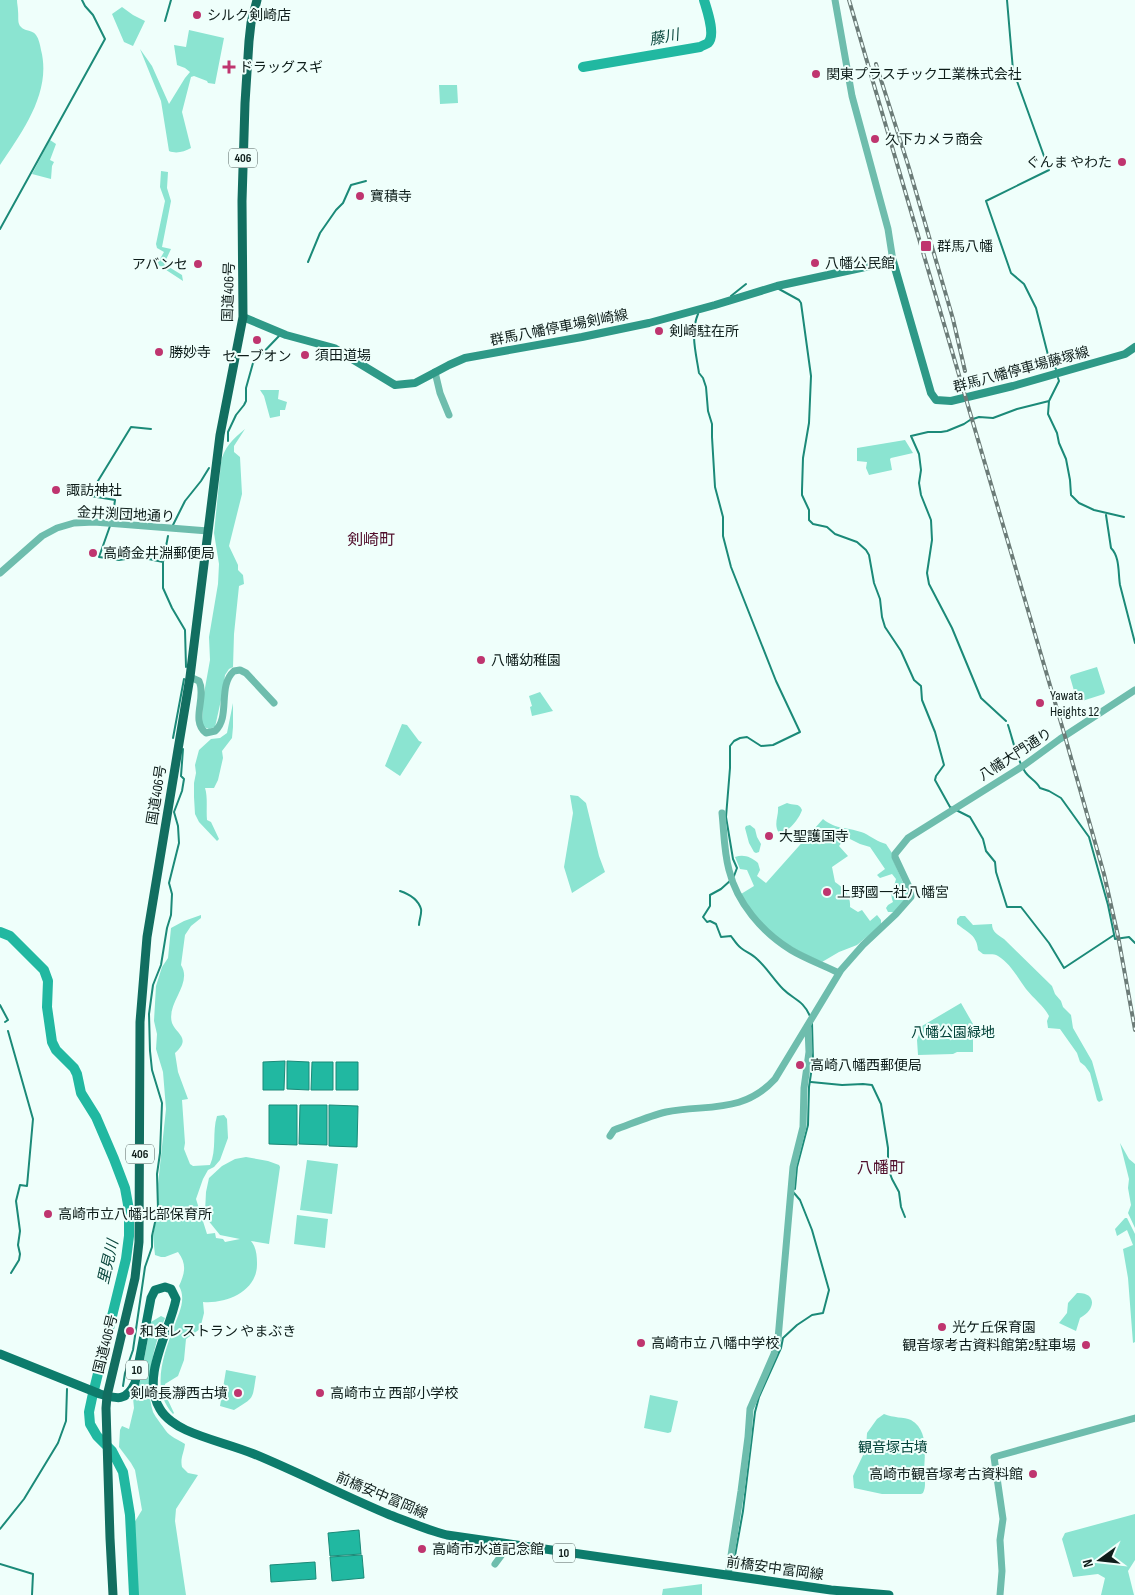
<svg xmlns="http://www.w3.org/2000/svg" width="1135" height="1595" viewBox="0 0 1135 1595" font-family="'Sofia Sans Condensed','Noto Sans JP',sans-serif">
<rect width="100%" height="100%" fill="#effffb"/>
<path fill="#8be4d1" d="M0 0H17C17 4 18 7 18 11 19 20 16 26 26 30 30 31 34 32 36 35 39 39 40 45 41 50 52 92 22 132 0 165Z
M122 7 133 15 145 21 133 46 124 42 112 14Z
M189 30 224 38 215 84 208 83 207 81 194 76 191 77 182 112 191 148C184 152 176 154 169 151L161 101 140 49 152 66 169 104 185 78 190 72 185 68 177 65 174 45 186 47Z
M439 85H457L458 103 440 104Z
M50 140 56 144 50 160 54 162 52 166 51 179 32 174Z
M161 171 168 172 167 188 171 201 162 247 171 249 164 264 182 275 183 281 157 264 164 252 157 248 156 244 165 201 160 187Z
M260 390H279L278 399 287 402 285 410H280V416L270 418 264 396Z
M245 429 234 446V452L240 457 242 494 229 546 238 565V570L243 575 244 584 239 586 234 634 233 667 229 669 225 675 223 691 215 727 209 729 204 727 202 723 203 699 210 660 209 637 218 584 219 564 214 533 221 463C223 448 234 438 245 429Z
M905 440 913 453 891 458 890 459 892 470 869 475 866 468 867 462 857 461V448Z
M1097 667 1105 692 1104 694 1079 702 1077 701 1070 677 1071 675Z
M540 692 553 711 532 716 530 707 532 706 529 696Z
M233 703V727L232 738 222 751 223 758 218 780 214 788H205C208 797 206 810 207 820L211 822 219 839 217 841 199 822 195 814 194 797V783L196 773 195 765 199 750 211 739 220 738 227 733Z
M402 724 407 725 419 741 422 742 400 776 385 766Z
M570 795 578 796 586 803 599 856 605 872 572 893 564 867 573 813Z
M787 803C793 806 799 802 802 810 799 819 789 832 779 833 773 824 779 816 778 807Z
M823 819C836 830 849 827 864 833 872 837 878 842 886 844L892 853 894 862 908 894 907 897 895 912H888L886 908 888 905 893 902C889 892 894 888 896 879L892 874 880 878 877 875 885 869 870 847 860 844 846 837 839 846 848 856 832 867 835 882C844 888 851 896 850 907L858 912 862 910 870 921 877 915 881 920V925L857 945 839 952 822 962C796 951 771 937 754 914 749 908 745 901 741 894L754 886 747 870 740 869 735 857C744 854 751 857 758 863L760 870 757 876 766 883Z
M750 825 755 829 757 837 761 844 759 852 756 853 754 852 749 843 745 828 746 826Z
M201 915V918L191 926 185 935 181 965C193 984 166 1003 172 1023 176 1034 192 1038 175 1053L178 1072 188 1099 182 1100 185 1143 184 1149 190 1164 193 1166 210 1165C217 1150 212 1132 217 1116L224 1115 227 1119 228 1138 220 1160 214 1167 208 1170 203 1179 196 1199 207 1234 215 1233 216 1238 223 1239 225 1242 240 1239 220 1235 207 1219 205 1212 206 1192 209 1178 222 1166 235 1159 246 1157 268 1161 279 1165 280 1167 269 1244 251 1241C256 1247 257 1255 257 1263 258 1291 227 1304 203 1302L204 1313 200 1329 186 1339 184 1360 178 1376 165 1384 166 1396 174 1413 173 1414C150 1390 164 1353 174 1327 178 1314 187 1300 179 1286 185 1273 187 1264 178 1252L165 1257H161L155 1255 153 1236 157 1215 158 1184 166 1109 163 1072 156 1049 157 1034 154 1021 156 986 162 967 168 958 171 928 184 921Z
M960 916H965L973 925 992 924C992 932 998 935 1004 939L1052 986 1055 994 1061 1001 1063 1007 1071 1015 1073 1028 1092 1061 1103 1100 1099 1102 1097 1100 1090 1073 1085 1066 1080 1062 1077 1053 1060 1029 1048 1028 1047 1021 1049 1016C1043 1005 1034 999 1026 989 1018 978 1010 963 998 956 993 953 988 955 983 954L978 950C977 935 968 933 957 924V919Z
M961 1003 973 1024V1052H957L953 1054 918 1055 917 1040 922 1026Z
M1120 1143 1129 1159 1135 1164V1228L1128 1213 1131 1205 1128 1188 1129 1179Z
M307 1160 338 1164 332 1214 300 1210Z
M297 1215 328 1219 325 1248 294 1244Z
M1125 1218H1127L1135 1234V1342L1133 1343 1128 1278 1123 1249 1133 1245 1127 1230 1117 1236 1115 1229Z
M1077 1293C1097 1292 1096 1310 1080 1318L1076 1331 1059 1323 1067 1313 1068 1303Z
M161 1316 165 1318C154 1344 144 1384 153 1412 156 1418 162 1425 166 1431 169 1436 179 1440 185 1444 184 1453 180 1458 182 1467L188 1473 198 1475 176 1509 175 1521 186 1595H134V1523L142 1510 135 1470 131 1463 119 1447 120 1430 122 1426 129 1429 134 1408 133 1398 138 1392 151 1322Z
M226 1370 256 1376C252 1400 255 1397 234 1410L220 1406Z
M650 1395 678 1401 671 1432 668 1433 644 1428Z
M884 1414C893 1418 904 1417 911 1420 930 1431 924 1457 924 1474 925 1481 926 1487 923 1493L921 1494H882L854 1488 853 1476 866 1449 867 1433 877 1419Z
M1135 1514V1560L1128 1571 1134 1595H1101L1105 1578 1098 1574 1073 1577 1062 1539 1065 1533Z
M702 1584V1595H662L663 1589Z"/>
<path fill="#21b8a1" stroke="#1b8a78" d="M285 1061 284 1090H263V1062Z
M287 1061 309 1062V1090L287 1089Z
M312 1062H333V1090H311Z
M336 1062H358V1090H336Z
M269 1105H297V1145L269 1144Z
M300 1105H327V1145L299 1144Z
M329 1105 358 1106 357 1147 329 1146Z
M359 1530 361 1554 330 1556 328 1533Z
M362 1555 364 1578 332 1581 330 1557Z
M315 1562 316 1579 271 1582 270 1565Z"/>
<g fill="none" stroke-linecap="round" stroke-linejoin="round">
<path stroke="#1b8a78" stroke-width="2" d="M1007 0 1013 70 1049 170 986 201 1011 273 1024 284 1036 308 1048 355 1056 369
M165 21 171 0
M0 229 105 39 93 15 85 6 82 0
M308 262 320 233 336 210 343 203 351 185 366 181
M779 289 799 300 801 303 811 376 809 423 803 458 802 490V495L809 510V520L813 524 827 527 835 534 857 542 866 550 869 555 874 583 880 599 882 617 885 627 901 651 914 680 921 686 922 700 935 732 944 765 936 776 935 780 950 807 952 808
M731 296 746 284
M698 314C690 333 696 353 699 373L703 378 706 387 708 411 712 424V437L715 487 723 517V536L731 567 776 681 800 732 773 745 761 746 747 737 740 738 734 741 730 746V768L726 817 733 859 737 868 734 876
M1058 378 1059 381 1049 401 1048 414 1057 433 1059 443 1066 459 1070 480 1071 495 1079 503 1094 510 1124 517
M228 441V432L236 415 244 405 246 401V388L253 363 279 336
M1106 515 1111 548C1120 557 1118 573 1120 585 1125 604 1130 624 1135 643
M112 521 115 500 91 496 90 494 131 427 151 429
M173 525 185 501 201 481 209 468
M110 526 99 557 119 560 139 557 163 562
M168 536 163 562V588L172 608 185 630 186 667
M1006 721 981 698 952 628 929 584 927 573 932 540 931 520 921 495 919 483 921 470 919 454 911 436 928 432H941L947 431 964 424 970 420 979 417 993 418 1017 409 1049 401
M1008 725C1013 740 1016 757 1024 770 1028 778 1036 780 1040 788L1049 791 1061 798 1089 837 1108 905 1115 939 1129 937 1135 943
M173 738 184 679
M956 810 970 817 983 839 986 851 995 862 996 872 1007 907H1021L1049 943 1064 968 1114 935
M731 880 721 889 710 895V906L703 917 707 922 710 921 716 924 721 937 731 936C734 940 737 945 741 948 746 952 752 954 757 959 767 968 774 980 783 989 794 1000 803 1000 810 1016
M400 891C409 894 418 899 421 909 422 914 419 920 419 925
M0 1005 8 1020 5 1022
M8 1031 33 1119 27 1186 20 1185 16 1201 20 1231 18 1245 20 1254 19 1260 11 1273
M811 1082 842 1085 863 1084 872 1085 881 1104 888 1148V1168L892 1179 899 1192 901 1207 905 1217
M795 1189 797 1167 808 1125 809 1087 813 1060 812 1023
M123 1386 125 1373 133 1350 145 1267 152 1247V1236L158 1209 157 1174 160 1153 162 1103 152 1070 150 1051 149 1014 153 985 161 965 167 928 171 915 172 894 169 883 179 843 178 826 174 812 182 791 184 779 181 776 183 749
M0 1529 24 1499 58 1443 66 1421 67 1389
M0 1564 33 1574 32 1595
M733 1567 743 1511 755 1412 759 1397 781 1348 783 1338 797 1325 812 1315 823 1313 829 1290 812 1230 800 1200 794 1193"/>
<path stroke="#21b8a1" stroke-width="10" d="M583 67 700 47C701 46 707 44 708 43 716 35 707 10 704 0
M0 932 10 936 44 970 48 981 47 1007 52 1042 56 1050 74 1068 77 1074 81 1093 96 1117 114 1159 125 1188 129 1210V1236L126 1259 92 1398 89 1412 90 1424 97 1436 112 1451 123 1472 130 1515 134 1595"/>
<path stroke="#6ebdad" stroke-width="7" d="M835 0 852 96 888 229 893 261
M435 372 440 393 449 415
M0 573 42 536 57 528 74 523 94 522 208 531
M190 677 199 681C207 697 190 721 206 733L215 731C231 717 217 686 234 671L240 670 246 673 274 703
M722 813C724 832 724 852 729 870 737 903 762 932 791 950 806 959 823 965 839 973
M610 1136 614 1130C631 1124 649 1116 666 1112 707 1104 743 1114 775 1079L841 970 863 945 896 914 911 897 910 889 895 857V854L908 838 1023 766 1060 739 1135 690
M495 1564 509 1545
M728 1575 741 1491 748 1437 750 1409 774 1354 778 1339 793 1167 803 1127 804 1088 809 1052 808 1028
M1000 1595 1002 1571 1000 1540 1003 1519 994 1457 1135 1418"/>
<path stroke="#2e9987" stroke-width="8" d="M243 317 286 335 334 348 395 385 415 383 449 365 465 358 582 337 649 323 715 305 777 286 893 261 931 393 936 400 951 401 1013 386 1125 354 1135 347"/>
<path stroke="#0d7c6c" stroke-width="9" d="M0 1354 100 1394C117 1399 126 1402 135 1383L151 1298 155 1290 165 1287 171 1289 176 1299C170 1331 140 1377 160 1409 165 1418 177 1426 186 1430 208 1440 232 1445 254 1454 300 1473 344 1496 390 1515 409 1522 427 1530 447 1535L831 1590 889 1595"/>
<path stroke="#126e60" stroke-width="9" d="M113 1595 110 1538 106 1408 107 1396 135 1278 139 1242 140 1022 147 937 190 677 220 435 243 317 242 201 245 103 249 41 251 23 257 0"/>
<defs>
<path id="rail" d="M849 0 1064 733 1104 874 1118 936 1135 1030
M876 64 909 168 953 319 965 371"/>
</defs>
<use href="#rail" stroke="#6c7c78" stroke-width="4"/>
<use href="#rail" stroke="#effffb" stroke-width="2" stroke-dasharray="5.5" stroke-linecap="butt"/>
</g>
<g fill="#bf356f" stroke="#effffb" stroke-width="2">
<circle cx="197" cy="15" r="5"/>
<path d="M226.5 59.5h5v5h5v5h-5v5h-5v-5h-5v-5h5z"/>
<circle cx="816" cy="74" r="5"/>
<circle cx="875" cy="139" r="5"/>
<circle cx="1122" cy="162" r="5"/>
<circle cx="360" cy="196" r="5"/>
<rect x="920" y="240" width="12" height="12" rx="2.5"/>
<circle cx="815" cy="263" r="5"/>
<circle cx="198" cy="264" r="5"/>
<circle cx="659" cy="331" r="5"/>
<circle cx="257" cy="340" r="5"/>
<circle cx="159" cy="352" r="5"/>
<circle cx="305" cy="355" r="5"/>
<circle cx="56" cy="490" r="5"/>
<circle cx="93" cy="553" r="5"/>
<circle cx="481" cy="660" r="5"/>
<circle cx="1040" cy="703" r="5"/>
<circle cx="769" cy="836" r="5"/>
<circle cx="827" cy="892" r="5"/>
<circle cx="800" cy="1065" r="5"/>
<circle cx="48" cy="1214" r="5"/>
<circle cx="942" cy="1327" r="5"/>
<circle cx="130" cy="1331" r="5"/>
<circle cx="641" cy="1343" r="5"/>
<circle cx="1086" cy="1345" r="5"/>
<circle cx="238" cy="1393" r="5"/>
<circle cx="320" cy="1393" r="5"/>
<circle cx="1033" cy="1474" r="5"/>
<circle cx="422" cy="1549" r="5"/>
</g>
<g text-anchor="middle" stroke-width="4" stroke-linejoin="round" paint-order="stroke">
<g fill="#effffb" stroke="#52615e" stroke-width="1">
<rect x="229" y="148.5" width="28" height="19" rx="4"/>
<rect x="126" y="1144.5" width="28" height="19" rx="4"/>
<rect x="126" y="1360.5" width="22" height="19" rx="4"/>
<rect x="553" y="1543.5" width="22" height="19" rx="4"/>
</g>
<g font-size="12" font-weight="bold" fill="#0e1d1a">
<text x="243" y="162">406</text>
<text x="140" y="1158">406</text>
<text x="137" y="1374">10</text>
<text x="564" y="1557">10</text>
</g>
<g font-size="14" fill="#0e1d1a" stroke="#effffb" text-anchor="start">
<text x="207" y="20">シルク剣崎店</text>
<text x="239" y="72">ドラッグスギ</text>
<text x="826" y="79">関東プラスチック工業株式会社</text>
<text x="885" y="144">久下カメラ商会</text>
<text x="1112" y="167" text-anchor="end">ぐんま やわた</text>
<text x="370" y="201">寶積寺</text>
<text x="937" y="251">群馬八幡</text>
<text x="825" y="268">八幡公民館</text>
<text x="188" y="269" text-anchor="end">アバンセ</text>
<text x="669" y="336">剣崎駐在所</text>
<text x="169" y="357">勝妙寺</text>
<text x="315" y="360">須田道場</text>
<text x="257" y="361" text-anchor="middle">セーブオン</text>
<text x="66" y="495">諏訪神社</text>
<text x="103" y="558">高崎金井淵郵便局</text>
<text x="491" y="665">八幡幼稚園</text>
<text x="1050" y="700">Yawata<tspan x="1050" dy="16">Heights 12</tspan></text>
<text x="779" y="841">大聖護国寺</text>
<text x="837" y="897">上野國一社八幡宮</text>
<text x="810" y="1070">高崎八幡西郵便局</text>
<text x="58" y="1219">高崎市立八幡北部保育所</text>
<text x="952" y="1332">光ケ丘保育園</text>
<text x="140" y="1336">和食レストラン やまぶき</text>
<text x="651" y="1348">高崎市立 八幡中学校</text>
<text x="1076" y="1350" text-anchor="end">観音塚考古資料館第2駐車場</text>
<text x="228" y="1398" text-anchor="end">剣崎長瀞西古墳</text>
<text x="330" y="1398">高崎市立 西部小学校</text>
<text x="1023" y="1479" text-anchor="end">高崎市観音塚考古資料館</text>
<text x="432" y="1554">高崎市水道記念館</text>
</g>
<g font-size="14" fill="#0e1d1a" stroke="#effffb">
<text transform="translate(228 292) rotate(-88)" y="5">国道406号</text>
<text transform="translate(559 327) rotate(-11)" y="5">群馬八幡停車場剣崎線</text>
<text transform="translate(1021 369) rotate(-15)" y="5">群馬八幡停車場藤塚線</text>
<text transform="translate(126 514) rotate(3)" y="5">金井渕団地通り</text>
<text transform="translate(1015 754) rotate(-33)" y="5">八幡大門通り</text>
<text transform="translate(156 795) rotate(-81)" y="5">国道406号</text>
<text transform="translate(105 1344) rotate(-76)" y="5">国道406号</text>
<text transform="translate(382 1495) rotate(23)" y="5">前橋安中富岡線</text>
<text transform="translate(775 1568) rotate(8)" y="5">前橋安中富岡線</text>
</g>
<g font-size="14" fill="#004137" stroke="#effffb">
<text x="953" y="1037">八幡公園緑地</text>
<text x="893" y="1452">観音塚古墳</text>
</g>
<g font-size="15" font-style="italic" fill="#0a473d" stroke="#effffb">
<text transform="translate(664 37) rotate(-11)" y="5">藤川</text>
<text transform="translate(108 1262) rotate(-77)" y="5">里見川</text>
</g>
<g font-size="16" fill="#510f2c" stroke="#effffb">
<text x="371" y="545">剣崎町</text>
<text x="881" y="1173">八幡町</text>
</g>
</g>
<g transform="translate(1100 1560) rotate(255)" stroke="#effffb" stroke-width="4" paint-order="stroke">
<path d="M0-4L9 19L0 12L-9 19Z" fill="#0e1d1a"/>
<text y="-8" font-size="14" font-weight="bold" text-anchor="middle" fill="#0e1d1a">N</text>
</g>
</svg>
